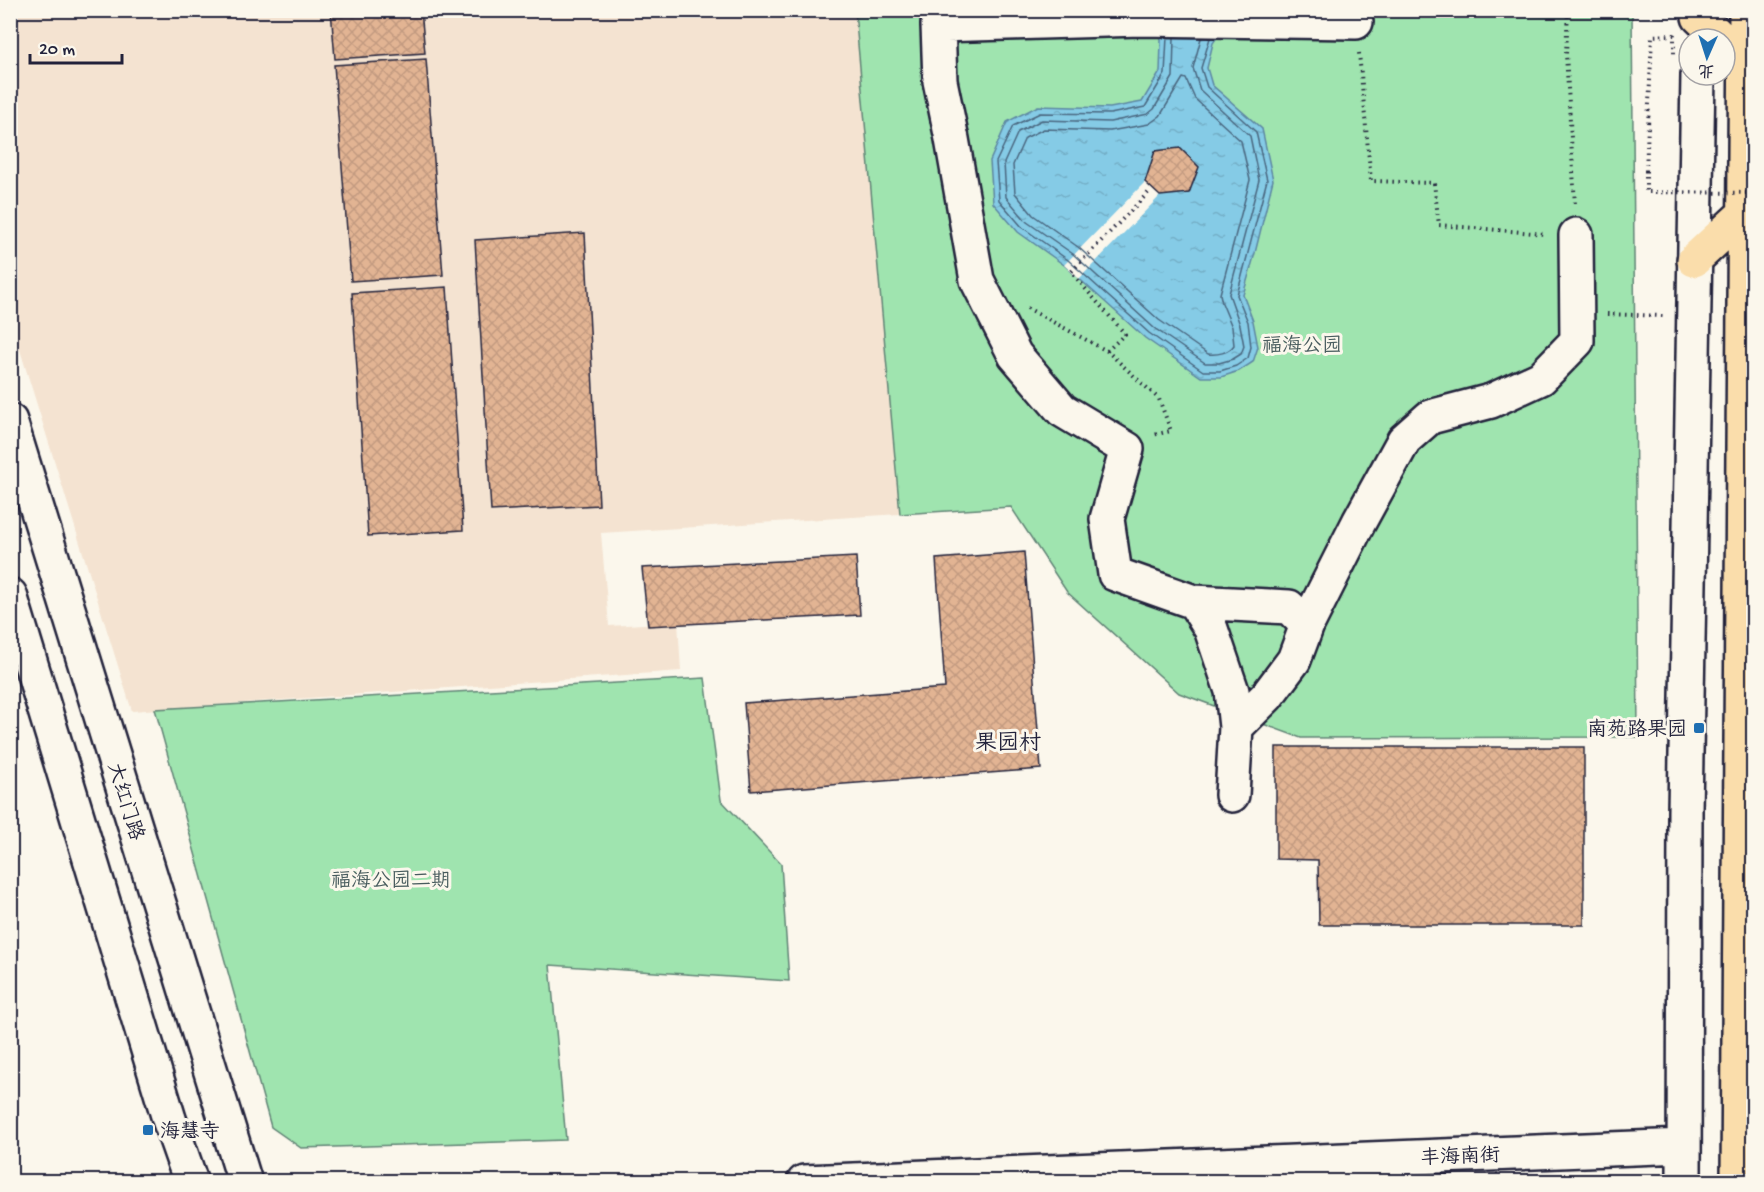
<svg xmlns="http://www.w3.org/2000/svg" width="1764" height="1192" viewBox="0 0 1764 1192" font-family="'Gochi Hand','LXGW WenKai TC',sans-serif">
<defs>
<pattern id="water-ripples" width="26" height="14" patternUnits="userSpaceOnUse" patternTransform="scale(1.5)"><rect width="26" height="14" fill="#85cbe6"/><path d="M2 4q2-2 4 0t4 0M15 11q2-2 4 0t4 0" fill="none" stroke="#73aec6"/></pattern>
<pattern id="building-cross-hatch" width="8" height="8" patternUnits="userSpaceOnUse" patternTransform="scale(1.5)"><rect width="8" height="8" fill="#e2b493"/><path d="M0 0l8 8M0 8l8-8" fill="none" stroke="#c29a80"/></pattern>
</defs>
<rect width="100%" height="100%" fill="#fbf7ec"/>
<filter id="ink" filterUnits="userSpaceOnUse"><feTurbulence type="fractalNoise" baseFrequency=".0167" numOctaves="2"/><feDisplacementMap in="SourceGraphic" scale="12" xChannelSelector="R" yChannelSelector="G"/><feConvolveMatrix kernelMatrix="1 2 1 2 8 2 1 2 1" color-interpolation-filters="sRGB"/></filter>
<g filter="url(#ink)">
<path fill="#f4e3d1" d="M10 11H855L900 514 601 533 609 626 678 622 681 671 132 711 11 321Z"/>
<path fill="#9fe4af" stroke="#608375" stroke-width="1.5" d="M855 11H1632L1638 737 1301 738 1179 693 1067 592 1011 507 900 514Z
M705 678 721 800 781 864 789 981 550 965 566 1140 301 1148 271 1127 155 709Z"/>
<path fill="url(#water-ripples)" stroke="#5d87a2" stroke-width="1.5" d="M1162 11H1235L1213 43 1207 68 1212 85 1262 129 1273 180 1255 253 1243 295 1253 321 1258 347 1253 362 1239 371 1221 377H1201L1145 338 1064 265 1018 232 993 203 990 161 1007 122 1038 106 1110 108 1142 102 1160 72Z"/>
<path fill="#fbf7ec" d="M1145 182 1160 196 1079 279 1064 265Z"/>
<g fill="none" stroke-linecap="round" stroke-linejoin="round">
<path stroke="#4a667f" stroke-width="1.5" d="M1167 37 1165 74 1145 107 1110 114 1040 113 1013 126 996 162 999 200 1022 227 1068 260 1149 333 1203 371H1220L1236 366 1248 358 1251 347 1248 322 1237 295 1267 180 1256 132 1207 87 1201 68 1210 38
M1174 37 1173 77 1154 109 1148 114 1110 122 1042 120 1018 132 1004 163 1006 197 1027 222 1073 254 1154 328 1205 363H1219L1233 359 1241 354 1244 346 1240 325 1229 294 1259 180 1250 136 1200 90 1193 68 1201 38
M1183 78 1186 79 1195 99 1241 141 1250 180 1220 294 1222 303 1232 327 1234 345C1229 353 1217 355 1208 354L1159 320 1078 247 1033 215 1015 193 1013 165 1025 138 1044 129 1110 131 1149 124 1160 116Z"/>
</g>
<path fill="url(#building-cross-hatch)" stroke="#22223b" stroke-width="1.5" d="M331 10H421L425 53 335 59Z
M426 59 443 275 351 281 334 65Z
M1180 148 1199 167 1189 193 1160 196 1145 182 1155 151Z
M585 233 599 505 491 511 475 240Z
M447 287 463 530 368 536 352 293Z
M1024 552 1041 769 751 791 744 703 945 688 936 559Z
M856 557 860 615 648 626 642 568Z
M1276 747H1584V925H1319L1318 860 1276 859Z"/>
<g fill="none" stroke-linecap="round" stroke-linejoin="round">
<defs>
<path id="street" d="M1194 602 1289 607 1307 625
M1236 727 1267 696 1294 660 1307 625 1359 522 1404 440 1430 417 1491 401 1541 378 1577 341 1576 235
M1232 795 1236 727 1232 691 1211 629 1194 602 1115 574 1107 519 1127 449 1062 410 1015 355 977 280 952 139 940 81 938 25 1140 19 1356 22"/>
<path id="secondary" d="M10 421 245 1182
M10 595 169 1119 191 1182
M804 1182 1684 1146
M1684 1182 1685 811 1698 75"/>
<path id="highway" d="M1699 17 1722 39
M1694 260 1745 213
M1738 1182 1746 10"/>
</defs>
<use href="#street" stroke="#22223b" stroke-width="38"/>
<use href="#secondary" stroke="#22223b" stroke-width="38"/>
<use href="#highway" stroke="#22223b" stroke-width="38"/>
<path stroke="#22223b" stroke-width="4" stroke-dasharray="1.5 4.5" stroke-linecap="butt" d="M1568 10 1566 54 1575 205
M1359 53 1371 181 1434 183 1439 225 1545 234
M1646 171 1652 36 1674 35V55
M1027 308 1107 351 1159 399 1171 431 1153 435
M1607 314 1663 316
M1107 351 1125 334 1071 272 1150 191"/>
<use href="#street" stroke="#fbf7ec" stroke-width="33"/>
<use href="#secondary" stroke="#fbf7ec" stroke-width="33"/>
<use href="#highway" stroke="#faddab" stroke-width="33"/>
<path stroke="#22223b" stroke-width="4" stroke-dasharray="1.5 4.5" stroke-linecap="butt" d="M1646 171V192L1754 193"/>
</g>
</g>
<g fill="#1f6fb2" stroke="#fbf7ec" stroke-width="2">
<rect x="1693" y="722" width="12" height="12" rx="3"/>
<rect x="142" y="1124" width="12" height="12" rx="3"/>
</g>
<g text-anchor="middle" stroke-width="6" stroke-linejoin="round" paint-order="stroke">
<g font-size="20" fill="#485c5e" stroke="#fbf7ec">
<text x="1302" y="351">福海公园</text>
<text x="391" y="886">福海公园二期</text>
</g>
<g font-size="20" fill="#22223b" stroke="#fbf7ec" text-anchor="end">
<text x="1687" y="735">南苑路果园</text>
<text x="160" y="1137" text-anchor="start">海慧寺</text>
</g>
<g font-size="20" fill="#22223b" stroke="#fbf7ec">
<text transform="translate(127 801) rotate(73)" y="7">大红门路</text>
<text transform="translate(1460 1155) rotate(-2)" y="7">丰海南街</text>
</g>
<g font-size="22" fill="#22223b" stroke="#fbf7ec">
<text x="1008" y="749">果园村</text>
</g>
</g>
<rect width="1764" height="1192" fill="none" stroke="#fbf7ec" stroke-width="36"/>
<rect x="18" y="18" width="1728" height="1156" fill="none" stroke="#22223b" stroke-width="2" filter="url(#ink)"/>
<g transform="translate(1707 57) rotate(183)"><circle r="28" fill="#fbf7ec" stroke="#a4a2a5" stroke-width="1.5"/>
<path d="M0-4.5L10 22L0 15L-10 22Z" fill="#1f6fb2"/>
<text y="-9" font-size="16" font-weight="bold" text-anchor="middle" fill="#22223b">北</text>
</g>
<path d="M30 54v9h92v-9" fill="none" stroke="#22223b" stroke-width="3"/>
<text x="39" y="54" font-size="18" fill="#22223b" stroke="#fbf7ec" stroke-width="4.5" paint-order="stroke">20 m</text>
</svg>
